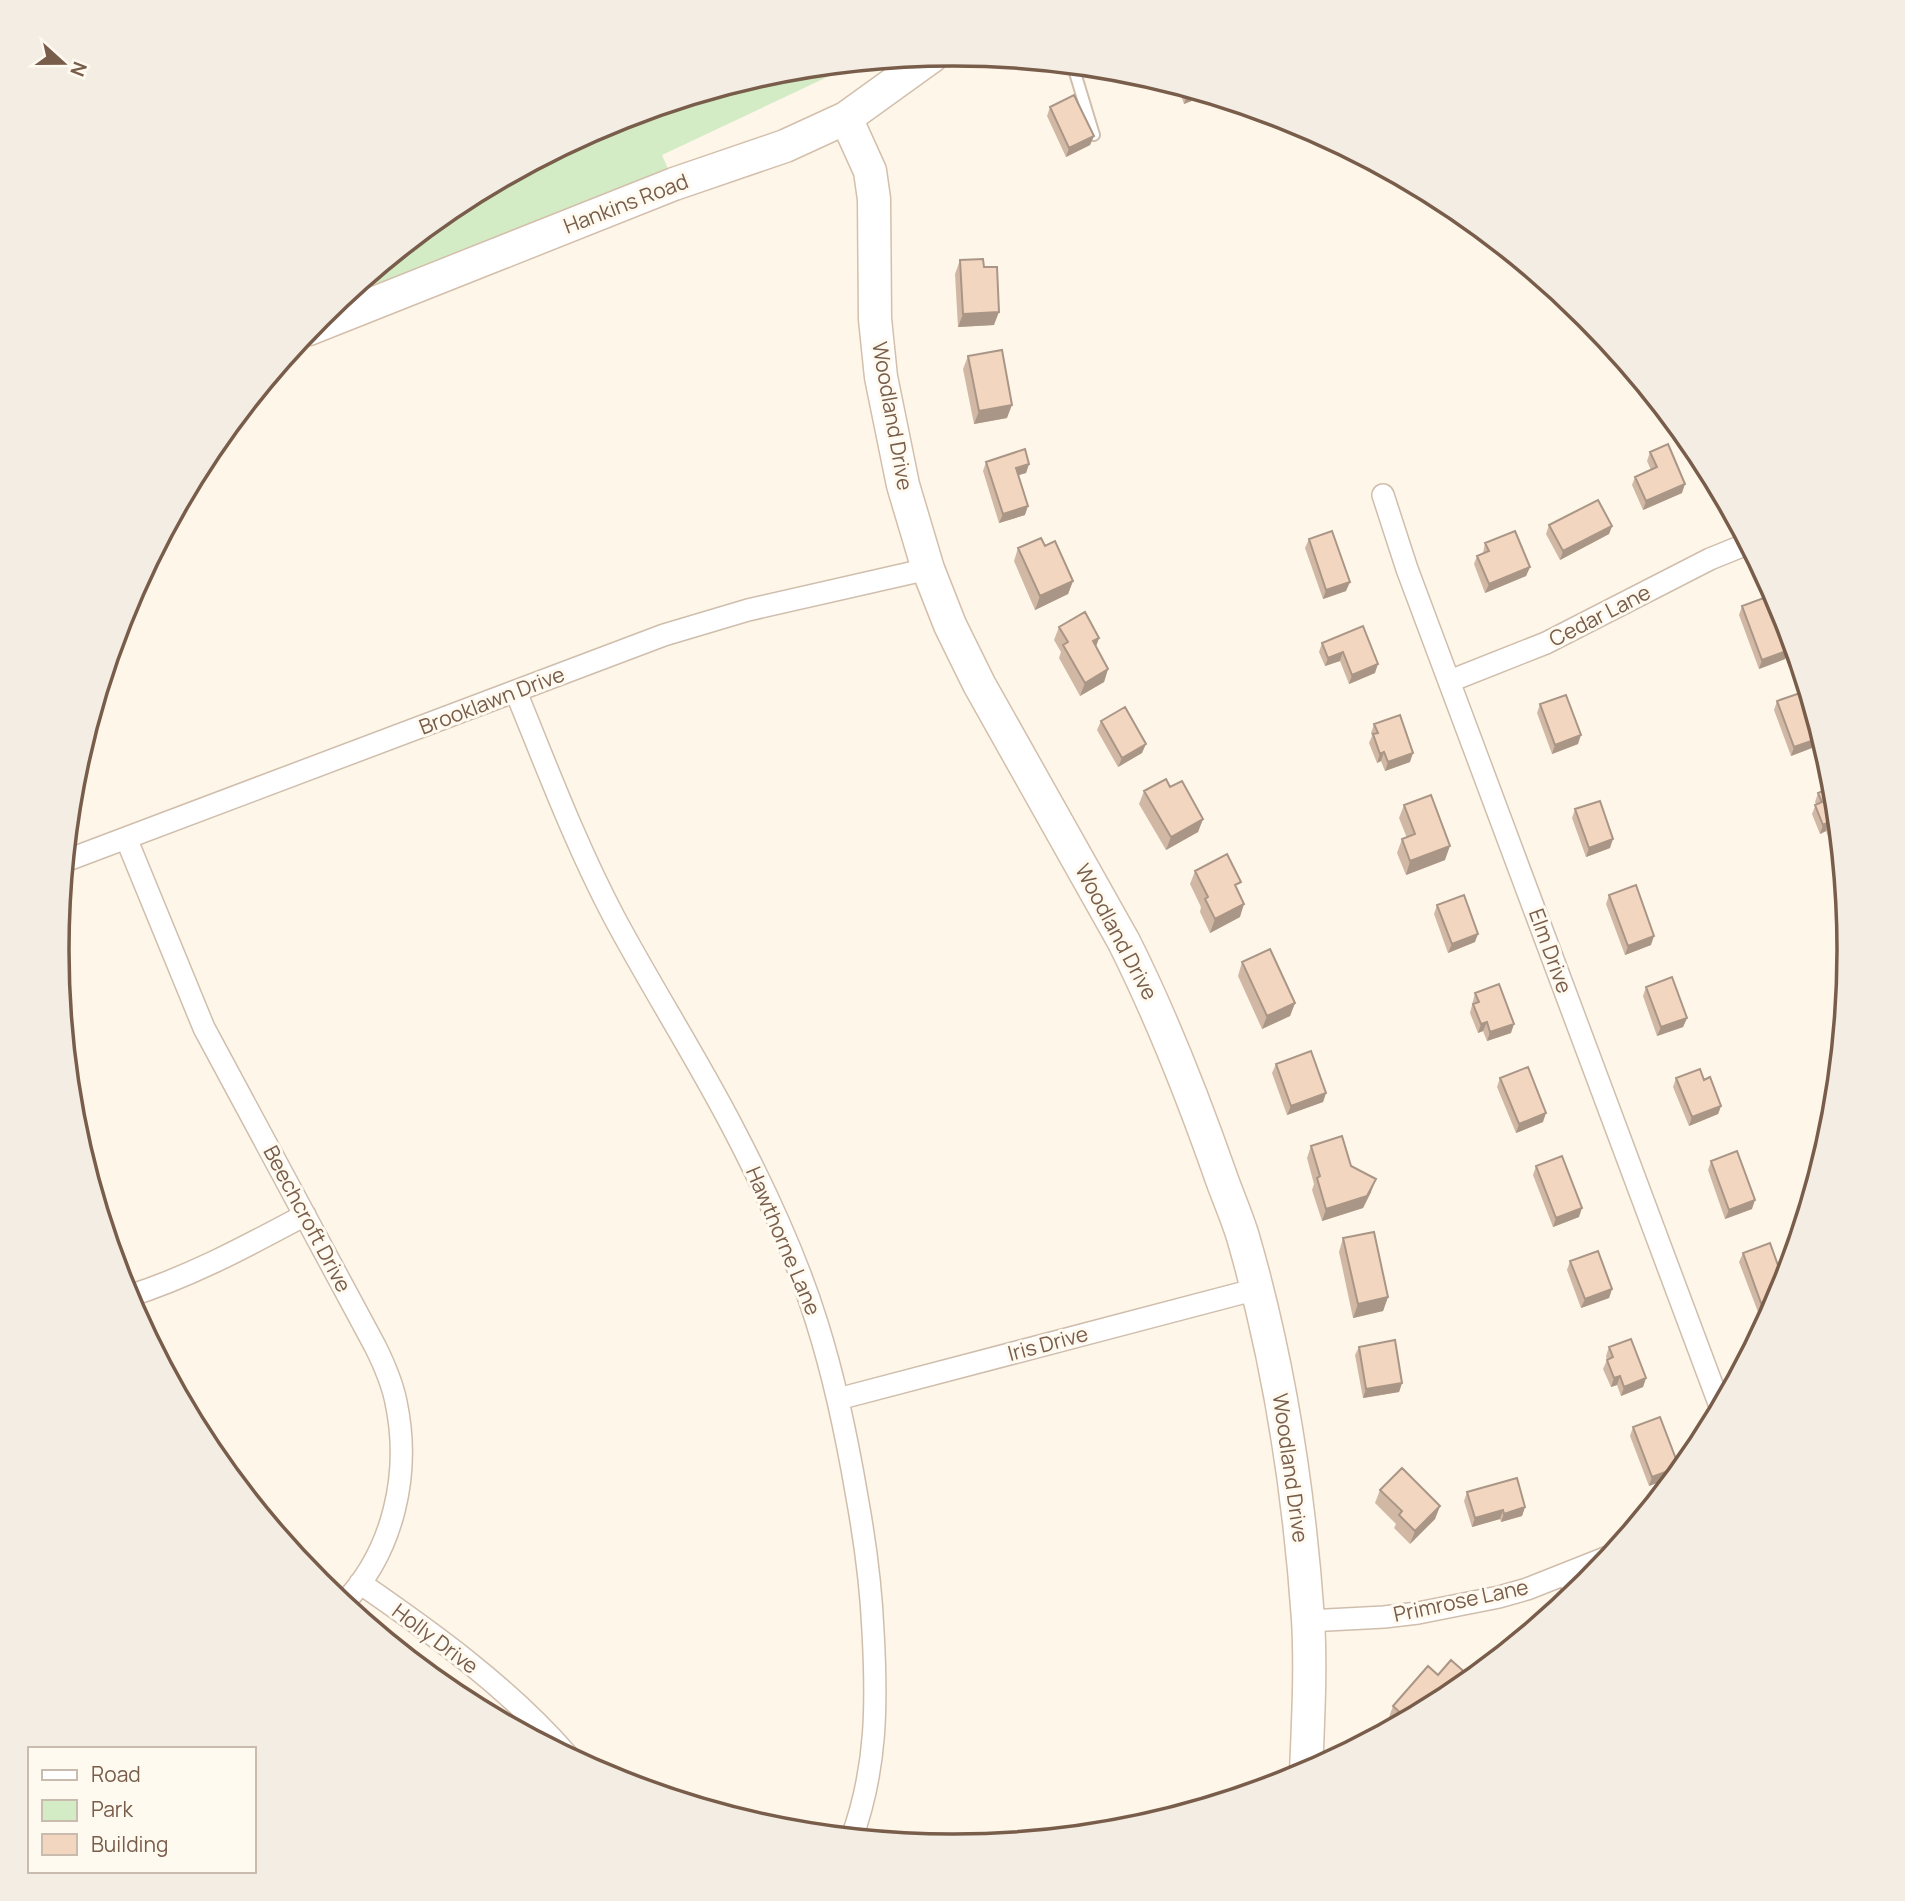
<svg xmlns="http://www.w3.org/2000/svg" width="1905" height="1901" viewBox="0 0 1905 1901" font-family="Manrope,sans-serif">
<rect width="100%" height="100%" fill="#fdf6e9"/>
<path fill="#d4ecc6" d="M855 64 662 155 675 185 319 316 455 205 610 122 778 71Z"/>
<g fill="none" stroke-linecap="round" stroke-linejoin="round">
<defs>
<path id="lane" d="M1073 66 1094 135
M1562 1575 1571 1597"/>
<path id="street" d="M1383 495 1407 569 1720 1406
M1450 681 1546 643 1710 559 1747 544
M516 692C547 768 576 845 614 917 652 988 695 1055 732 1126 765 1189 796 1255 817 1323 835 1380 847 1438 857 1497 865 1541 871 1586 873 1631 877 1703 877 1768 852 1837
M126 838 204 1028 375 1346C384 1364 392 1382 396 1402 411 1473 394 1551 343 1604
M65 861 664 635 748 610 928 569
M126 1297C190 1277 247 1246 305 1215
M838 1399 1257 1289
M360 1583C434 1634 509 1688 568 1756
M1308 1621 1384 1617 1418 1613 1499 1597 1527 1589 1608 1557"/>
<path id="secondary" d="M846 118 870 171 874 199 875 319 881 377 903 485 928 569 950 625 979 684 1124 942C1162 1018 1193 1097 1221 1177 1228 1197 1237 1217 1243 1237 1279 1361 1299 1490 1308 1619 1311 1670 1308 1722 1306 1773
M309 329 674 184 785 146 846 118 932 56"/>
</defs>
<use href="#lane" stroke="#d0bead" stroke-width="14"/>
<use href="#street" stroke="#d0bead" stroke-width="24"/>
<use href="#secondary" stroke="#d3bfab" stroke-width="35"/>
<use href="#lane" stroke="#fff" stroke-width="10"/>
<use href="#street" stroke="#fff" stroke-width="21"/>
<use href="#secondary" stroke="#fff" stroke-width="32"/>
</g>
<path fill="#d1b8a5" d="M1178 87 1206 95 1184 104Z
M1050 107 1094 136 1090 145 1066 157 1047 116Z
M960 260 984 267 994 325 958 327 955 274Z
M968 356 1007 418 974 424 963 369Z
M1650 452 1682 493 1643 510 1632 485 1635 477 1651 470 1647 461Z
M986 462 1029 464 1026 473 1018 475 1025 515 999 523 983 471Z
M1549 525 1612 526 1609 534 1560 560 1546 534Z
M1309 539 1346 591 1323 599 1305 548Z
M1485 543 1530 567 1526 576 1485 593 1474 564 1477 556 1483 553Z
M1045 546 1073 581 1068 594 1035 610 1014 561 1018 548Z
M1742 606 1789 650 1785 659 1759 669 1739 615Z
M1363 626 1375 673 1349 684 1340 661 1325 666 1319 652 1322 643Z
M1059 627 1099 638 1096 647 1108 669 1104 682 1080 696 1059 658 1061 652 1054 640Z
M1777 701 1818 730 1820 738 1817 746 1791 756 1774 710Z
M1540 704 1578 744 1552 754 1537 713Z
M1101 721 1142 753 1118 767 1097 730Z
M1374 724 1410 762 1385 771 1381 761 1377 763 1369 743 1372 736 1371 733Z
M1144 791 1203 819 1198 832 1166 850 1139 804Z
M1818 793 1838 839 1830 842 1826 831 1820 834 1812 814 1816 804 1815 802Z
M1404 805 1445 860 1406 875 1397 853 1402 839 1407 838 1399 818Z
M1575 809 1610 848 1586 857 1572 818Z
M1195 871 1237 891 1240 917 1210 933 1200 912 1201 907 1190 884Z
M1609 895 1651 945 1625 955 1606 904Z
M1437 905 1475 942 1448 953 1434 914Z
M1242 962 1295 1003 1290 1016 1262 1029 1238 976Z
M1646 987 1687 1018 1683 1027 1657 1036 1643 996Z
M1475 993 1511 1033 1487 1041 1483 1031 1478 1033 1470 1013Z
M1276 1064 1326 1093 1323 1102 1287 1115 1272 1073Z
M1500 1078 1543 1122 1516 1133 1497 1087Z
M1676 1078 1704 1080 1721 1106 1718 1114 1689 1126 1673 1087Z
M1311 1146 1351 1166 1371 1192 1363 1208 1322 1221 1312 1190 1314 1184 1307 1158Z
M1711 1161 1752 1209 1725 1219 1708 1170Z
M1536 1166 1579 1217 1553 1227 1533 1175Z
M1343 1238 1388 1297 1383 1311 1353 1318 1339 1252Z
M1743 1253 1780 1294 1774 1306 1758 1312 1739 1262Z
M1570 1261 1612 1289 1609 1298 1581 1308 1567 1270Z
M1359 1347 1402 1383 1399 1392 1363 1398 1355 1355Z
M1609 1347 1646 1378 1643 1387 1621 1396 1617 1385 1611 1387 1603 1369 1607 1360 1606 1356Z
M1633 1427 1676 1475 1675 1476 1649 1486 1630 1436Z
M1380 1490 1440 1506 1435 1519 1410 1544 1394 1528 1396 1524 1375 1503Z
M1467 1492 1525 1507 1522 1516 1501 1522 1500 1519 1472 1527 1464 1501Z
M1438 1675 1469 1676 1467 1682 1450 1696 1395 1726 1388 1720 1393 1706Z"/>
<path fill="#aa9686" d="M1195 92 1206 95 1184 104 1187 95Z
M1094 136 1090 145 1066 157 1069 148Z
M999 312 994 325 958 327 963 314Z
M1012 405 1007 418 974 424 979 411Z
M1029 464 1026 473 1013 477 1016 468Z
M1685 484 1682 493 1643 510 1646 501Z
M1028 506 1025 515 999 523 1003 514Z
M1612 526 1609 534 1560 560 1563 551Z
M1530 567 1526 576 1485 593 1489 584Z
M1073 581 1068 594 1035 610 1040 596Z
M1350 582 1346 591 1323 599 1326 590Z
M1099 638 1094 651 1093 641Z
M1789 650 1785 659 1759 669 1762 660Z
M1343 652 1340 661 1325 666 1328 658Z
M1378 664 1375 673 1349 684 1352 675Z
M1108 669 1104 682 1080 696 1085 683Z
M1581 735 1578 744 1552 754 1555 745Z
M1820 738 1817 746 1791 756 1794 747Z
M1146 744 1142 753 1118 767 1122 758Z
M1384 752 1381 761 1377 763 1380 754Z
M1413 753 1410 762 1385 771 1388 762Z
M1203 819 1198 832 1166 850 1171 837Z
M1829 822 1826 831 1820 834 1823 825Z
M1837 832 1838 839 1830 842 1833 833Z
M1613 839 1610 848 1586 857 1589 848Z
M1450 846 1445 860 1406 875 1410 861Z
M1244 904 1240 917 1210 933 1215 919Z
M1478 934 1475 942 1448 953 1452 944Z
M1654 936 1651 945 1625 955 1628 946Z
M1295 1003 1290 1016 1262 1029 1267 1016Z
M1687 1018 1683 1027 1657 1036 1661 1027Z
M1487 1022 1483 1031 1478 1033 1481 1024Z
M1514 1024 1511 1033 1487 1041 1490 1032Z
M1326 1093 1323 1102 1287 1115 1291 1106Z
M1721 1106 1718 1114 1689 1126 1692 1117Z
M1546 1113 1543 1122 1516 1133 1519 1124Z
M1376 1179 1371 1192 1363 1208 1322 1221 1326 1209Z
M1755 1200 1752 1209 1725 1219 1729 1210Z
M1582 1208 1579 1217 1553 1227 1556 1218Z
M1612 1289 1609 1298 1581 1308 1585 1299Z
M1779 1296 1774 1306 1758 1312 1761 1303Z
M1388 1297 1383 1311 1353 1318 1358 1304Z
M1620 1376 1617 1385 1611 1387 1614 1378Z
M1646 1378 1643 1387 1621 1396 1624 1387Z
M1402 1383 1399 1392 1363 1398 1366 1389Z
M1679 1467 1675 1476 1649 1486 1652 1477Z
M1440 1506 1435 1519 1410 1544 1415 1531Z
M1525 1507 1522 1516 1501 1522 1504 1514Z
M1503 1510 1500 1519 1472 1527 1475 1518Z"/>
<path fill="#f3d6c0" stroke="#aa9686" stroke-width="2" d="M1185 89 1195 92 1187 95Z
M1074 95 1094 136 1069 148 1050 107Z
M983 259 984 267H997L999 312 963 314 960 260Z
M1002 350 1012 405 979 411 968 356Z
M1668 444 1685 484 1646 501 1635 477 1657 467 1650 452Z
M1025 449 1029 464 1016 468 1028 506 1003 514 986 462Z
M1598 500 1612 526 1563 551 1549 525Z
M1332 531 1350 582 1326 590 1309 539Z
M1515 531 1530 567 1489 584 1477 556 1489 551 1485 543Z
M1041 538 1045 546 1055 541 1073 581 1040 596 1018 548Z
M1769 596 1789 650 1762 660 1742 606Z
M1085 612 1099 638 1093 641 1108 669 1085 683 1063 645 1068 642 1059 627Z
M1363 626 1378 664 1352 675 1343 652 1328 658 1322 643Z
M1803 692 1820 738 1794 747 1777 701Z
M1566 695 1581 735 1555 745 1540 704Z
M1125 707 1146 744 1122 758 1101 721Z
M1400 715 1413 753 1388 762 1384 752 1380 754 1373 734 1378 733 1374 724Z
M1166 779 1170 787 1182 781 1203 819 1171 837 1144 791Z
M1833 787 1837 832 1833 833 1829 822 1823 825 1815 805 1822 802 1818 793Z
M1431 795 1450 846 1410 861 1402 839 1415 834 1404 805Z
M1600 801 1613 839 1589 848 1575 809Z
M1227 854 1241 882 1235 885 1244 904 1215 919 1205 899 1208 897 1195 871Z
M1636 885 1654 936 1628 946 1609 895Z
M1464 895 1478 934 1452 944 1437 905Z
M1270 949 1295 1003 1267 1016 1242 962Z
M1672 977 1687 1018 1661 1027 1646 987Z
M1499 984 1514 1024 1490 1032 1487 1022 1481 1024 1473 1004 1479 1002 1475 993Z
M1311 1051 1326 1093 1291 1106 1276 1064Z
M1528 1067 1546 1113 1519 1124 1500 1078Z
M1700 1069 1704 1080 1710 1077 1721 1106 1692 1117 1676 1078Z
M1342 1136 1351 1166 1376 1179 1367 1196 1326 1209 1317 1178 1320 1176 1311 1146Z
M1737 1151 1755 1200 1729 1210 1711 1161Z
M1562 1156 1582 1208 1556 1218 1536 1166Z
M1374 1232 1388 1297 1358 1304 1343 1238Z
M1770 1243 1784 1282 1779 1296 1761 1303 1743 1253Z
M1598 1251 1612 1289 1585 1299 1570 1261Z
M1631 1339 1646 1378 1624 1387 1620 1376 1614 1378 1607 1360 1613 1357 1609 1347Z
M1395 1340 1402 1383 1366 1389 1359 1347Z
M1660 1417 1679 1467 1652 1477 1633 1427Z
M1402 1468 1440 1506 1415 1531 1399 1515 1402 1511 1380 1490Z
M1517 1478 1525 1507 1504 1514 1503 1510 1475 1518 1467 1492Z
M1451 1660 1469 1676 1457 1690 1450 1696 1407 1719 1393 1706 1428 1666 1438 1675Z"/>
<g text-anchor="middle" stroke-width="6" stroke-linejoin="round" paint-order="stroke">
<g font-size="21" fill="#795d4b" stroke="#fffaf0">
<text transform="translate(626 204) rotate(-21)" y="7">Hankins Road</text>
<text transform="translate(892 416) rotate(80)" y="7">Woodland Drive</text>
<text transform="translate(1600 616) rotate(-27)" y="7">Cedar Lane</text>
<text transform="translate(492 701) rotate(-21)" y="7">Brooklawn Drive</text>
<text transform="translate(1116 932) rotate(62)" y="7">Woodland Drive</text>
<text transform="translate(1550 951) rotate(70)" y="7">Elm Drive</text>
<text transform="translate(307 1219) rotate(62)" y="7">Beechcroft Drive</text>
<text transform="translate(783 1241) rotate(67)" y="7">Hawthorne Lane</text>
<text transform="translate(1048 1344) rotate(-15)" y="7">Iris Drive</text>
<text transform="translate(1290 1468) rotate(82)" y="7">Woodland Drive</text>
<text transform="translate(1461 1601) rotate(-12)" y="7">Primrose Lane</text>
<text transform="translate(435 1639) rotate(37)" y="7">Holly Drive</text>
</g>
</g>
<path d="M0 0H1905V1901H0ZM69 950a884 884 0 1 1 1768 0a884 884 0 1 1-1768 0Z" fill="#f4ede3" fill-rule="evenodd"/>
<path fill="none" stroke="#795d4b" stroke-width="3.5" d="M69 950a884 884 0 1 1 1768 0a884 884 0 1 1-1768 0Z"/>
<rect x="28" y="1747" width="228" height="126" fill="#fffaf0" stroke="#c9bbae" stroke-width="2"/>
<rect x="42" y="1770" width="35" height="10" fill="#ffffff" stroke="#c9bbae" stroke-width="2"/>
<text x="91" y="1782" font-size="21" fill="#795d4b">Road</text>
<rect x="42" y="1800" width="35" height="21" fill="#d4ecc6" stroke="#c9bbae" stroke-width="2"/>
<text x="91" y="1817" font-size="21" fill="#795d4b">Park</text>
<rect x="42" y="1834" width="35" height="21" fill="#f3d6c0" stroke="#c9bbae" stroke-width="2"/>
<text x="91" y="1852" font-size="21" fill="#795d4b">Building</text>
<g transform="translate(63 63) rotate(111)" stroke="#fffaf0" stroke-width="5" paint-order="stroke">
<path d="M0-5L12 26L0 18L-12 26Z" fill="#795d4b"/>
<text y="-10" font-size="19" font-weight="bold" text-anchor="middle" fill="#795d4b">N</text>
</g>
</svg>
